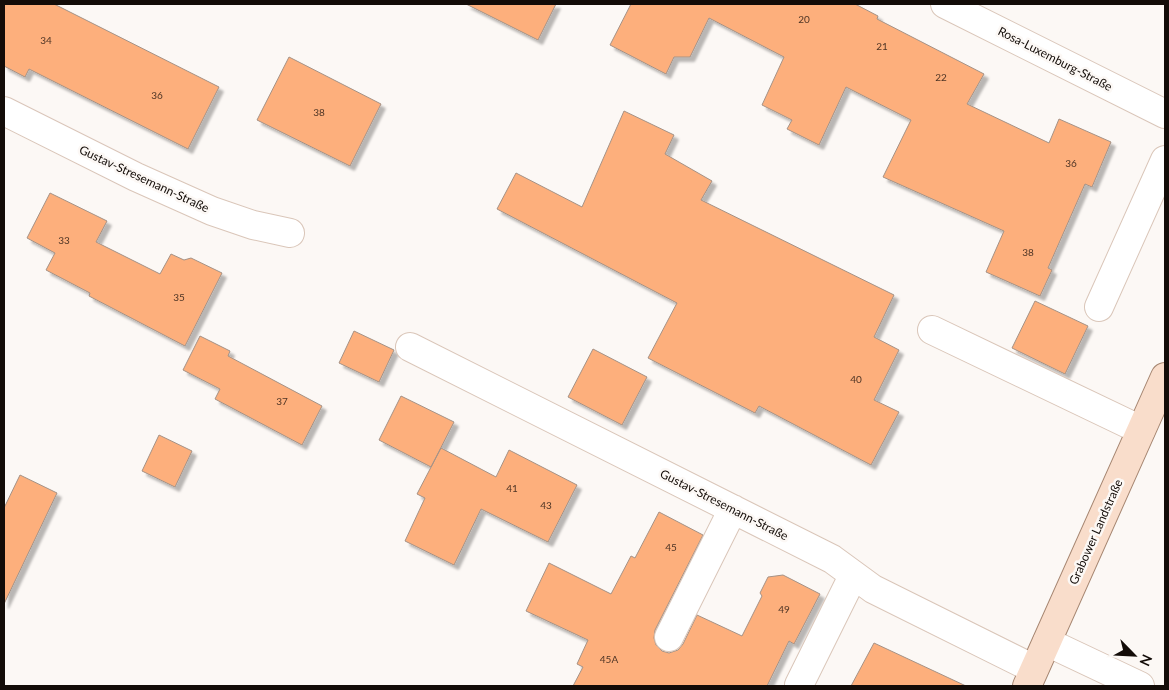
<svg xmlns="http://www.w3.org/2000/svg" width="1169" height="690" viewBox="0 0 1169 690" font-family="Lato,sans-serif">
<defs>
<filter id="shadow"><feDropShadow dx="4.5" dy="4.5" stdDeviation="1" flood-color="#0004"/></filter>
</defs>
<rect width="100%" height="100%" fill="#fcf8f5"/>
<path fill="#fdaf7b" stroke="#a59286" filter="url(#shadow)" d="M4 4H54L219 87 188 149 29 69 25 77 4 66Z
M466 4H556L538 40Z
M631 4H855L878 16 877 19 984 74 967 104 1049 143 1059 119 1111 142 1092 187 1085 184 1048 268 1052 270 1040 296 986 272 1004 231 883 177 911 120 846 87 819 145 787 129 792 120 762 105 784 57 709 18 690 57H674L666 74 610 45Z
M289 57 381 104 350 166 257 120Z
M624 111 674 135 665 154 712 181 701 200 894 295 874 337 899 350 874 400 899 412 871 465 759 406 755 413 648 358 677 303 497 209 516 173 582 207Z
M50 193 107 221 96 242 160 274 171 254 184 260 191 258 222 273 185 346 89 296 90 293 46 270 55 253 27 238Z
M1035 301 1088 326 1065 374 1012 348Z
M354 331 394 350 379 382 339 363Z
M200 336 230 351 228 356 322 406 302 445 215 399 220 389 183 370Z
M593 349 647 377 622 425 568 397Z
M401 396 454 422 431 467 379 440Z
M159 435 192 451 175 487 142 471Z
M441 448 496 477 509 450 577 485 548 542 481 509 454 565 405 541 425 498 417 494Z
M20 475 57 493 4 604V508Z
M659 512 703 535 655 630 654 638 656 645 662 651 669 653 678 650 683 644 697 615 742 636 762 596 760 593 768 577 783 575 820 594 794 644 789 641 767 686H573L583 667 577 664 588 640 526 611 549 563 611 594 631 556 635 558Z
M874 643 966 686H851Z"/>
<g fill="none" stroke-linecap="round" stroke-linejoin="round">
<defs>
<path id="minor" d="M945 4 1165 114
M4 111 136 177 212 211 253 225 290 233
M1099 307 1165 160
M932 330 1141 430
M410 347 832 559 873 589 1034 669
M669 637 733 509
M1047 642 1140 686
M799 685 853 576"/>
<path id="major" d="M1027 686 1165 377"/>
</defs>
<use href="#minor" stroke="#dac6b9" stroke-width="30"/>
<use href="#major" stroke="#a68671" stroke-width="30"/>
<use href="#minor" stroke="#fff" stroke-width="28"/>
<use href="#major" stroke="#f9ddcb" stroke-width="28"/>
</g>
<g text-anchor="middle" stroke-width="5" stroke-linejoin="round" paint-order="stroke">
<g font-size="10" fill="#4e3525">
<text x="804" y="23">20</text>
<text x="46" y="44">34</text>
<text x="882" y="50">21</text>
<text x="941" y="81">22</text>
<text x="157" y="99">36</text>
<text x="319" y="116">38</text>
<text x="1071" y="167">36</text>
<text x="64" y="244">33</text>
<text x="1028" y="256">38</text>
<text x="179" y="301">35</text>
<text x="856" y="383">40</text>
<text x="282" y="405">37</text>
<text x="512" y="492">41</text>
<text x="546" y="509">43</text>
<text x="671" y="551">45</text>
<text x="784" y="613">49</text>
<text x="609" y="663">45A</text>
</g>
<g font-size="12" fill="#130c08" stroke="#fcf8f5">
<text transform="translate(1055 59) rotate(27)" y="4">Rosa-Luxemburg-Straße</text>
<text transform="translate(144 179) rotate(25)" y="4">Gustav-Stresemann-Straße</text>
<text transform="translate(724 505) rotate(27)" y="4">Gustav-Stresemann-Straße</text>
<text transform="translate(1096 532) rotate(-66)" y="4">Grabower Landstraße</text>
</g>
</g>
<rect width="1169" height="690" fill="none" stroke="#130c08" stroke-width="10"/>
<g transform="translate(1134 655) rotate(114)" stroke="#fcf8f5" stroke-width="4" paint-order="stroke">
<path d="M0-4L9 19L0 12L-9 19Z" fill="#130c08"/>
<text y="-8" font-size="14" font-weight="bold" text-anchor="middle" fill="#130c08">N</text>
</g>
</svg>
